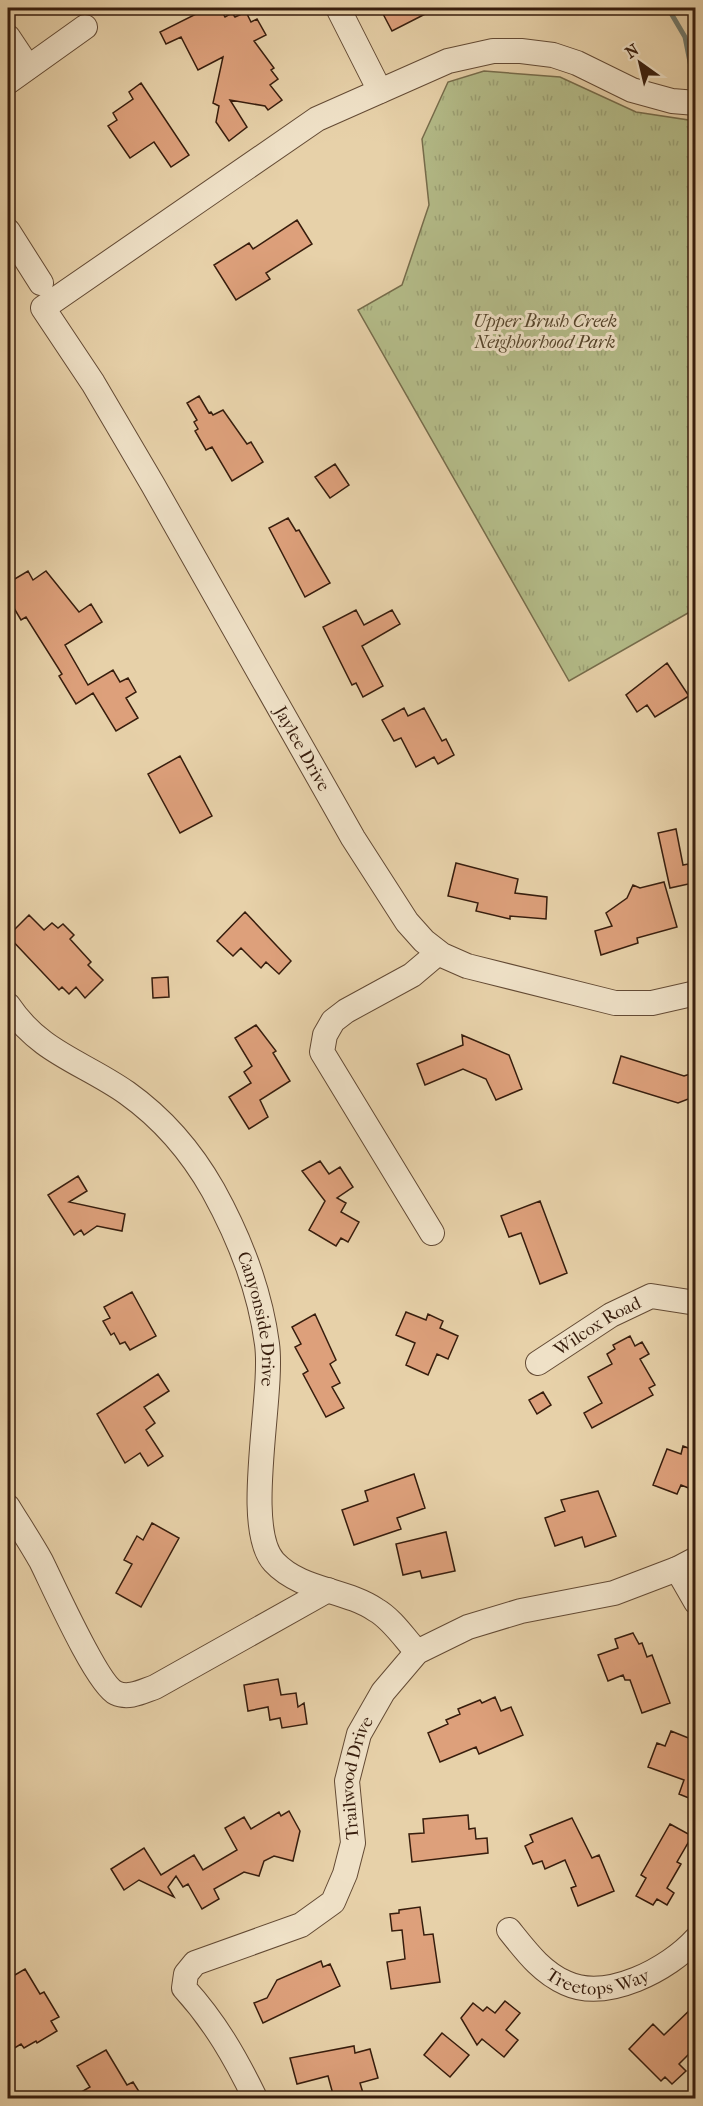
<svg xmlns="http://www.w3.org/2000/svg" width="703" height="2106" viewBox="0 0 703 2106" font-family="'IM FELL French Canon',serif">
<defs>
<pattern id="park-tufts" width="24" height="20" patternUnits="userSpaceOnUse" patternTransform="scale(1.5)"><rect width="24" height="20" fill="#b4bc89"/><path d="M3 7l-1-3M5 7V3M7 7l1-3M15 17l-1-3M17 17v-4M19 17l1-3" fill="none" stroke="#9ba175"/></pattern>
</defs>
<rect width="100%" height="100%" fill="#e7d1a9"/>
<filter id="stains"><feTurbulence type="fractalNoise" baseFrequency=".00333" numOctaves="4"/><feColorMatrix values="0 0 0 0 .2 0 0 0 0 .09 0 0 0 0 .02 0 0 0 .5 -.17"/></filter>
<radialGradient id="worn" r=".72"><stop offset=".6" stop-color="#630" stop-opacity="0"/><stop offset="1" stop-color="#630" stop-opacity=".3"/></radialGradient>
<path fill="url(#park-tufts)" stroke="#766c4b" stroke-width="1.5" d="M484 71 560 77 636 112 695 121V609L569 681 358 310 402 285 429 205 422 139 448 82Z"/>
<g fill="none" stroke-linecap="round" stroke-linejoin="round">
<path stroke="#71796c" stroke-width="5" d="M668 8 685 37 696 92"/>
</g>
<path fill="#dda07b" stroke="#371d0d" stroke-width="1.5" d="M208 8H220L225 17 232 13 235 17 246 12 251 22 257 19 266 35 254 41 274 68 271 70 278 79 270 85 282 100 268 110 265 106 230 100 247 127 229 141 216 122 219 106 213 103 223 57 198 70 181 37 166 44 160 32Z
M392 8H437L392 31 382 12Z
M141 83 189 155 171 167 154 142 130 158 108 126 117 120 113 113 133 99 129 92Z
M297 220 312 244 266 273 270 279 236 300 214 265 249 243 253 249Z
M199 396 209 413 211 412 213 415 223 410 247 444 251 442 263 462 232 481 212 447 206 450 195 431 198 429 194 422 197 420 187 403Z
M335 464 349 485 330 498 315 477Z
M288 518 296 531 299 530 330 583 305 597 269 528Z
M28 571 33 580 46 571 79 612 91 604 102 622 65 645 88 685 113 670 120 682 128 678 136 692 126 698 138 718 116 731 93 693 76 704 59 676 62 674 26 617 21 620 8 598V583Z
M356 610 364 625 392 610 400 624 362 646 383 686 363 697 356 683 352 685 323 627Z
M667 663 689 696 655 717 647 705 637 712 626 695Z
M404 708 408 716 424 708 442 741 446 739 454 755 438 764 434 757 416 767 401 738 394 741 382 720Z
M180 756 212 816 180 833 148 774Z
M676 829 683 865 688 864 693 883 670 888 658 833Z
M456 863 518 879 515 893 547 897 546 919 510 916V919L476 911 478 903 448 896Z
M664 882 677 927 637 938 638 943 601 955 595 931 612 926 606 913 627 898 633 885 640 888Z
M245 912 291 961 279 974 266 962 261 968 241 948 233 956 217 941Z
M29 915 44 930 52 923 58 928 63 924 74 935 70 939 91 962 88 965 103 980 85 998 76 987 69 994 62 987 59 990 8 936Z
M168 977 169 997 153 998 152 978Z
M256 1025 276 1051 273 1053 290 1081 260 1100 268 1117 249 1129 229 1097 251 1083 244 1072 252 1066 235 1038Z
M462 1035 509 1055 522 1089 496 1100 486 1079 463 1069 425 1085 417 1064 463 1045Z
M621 1056 684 1076 693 1073 696 1096 678 1103 613 1083Z
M320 1161 329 1174 340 1167 353 1187 337 1198 346 1203 341 1212 359 1222 348 1242 341 1238 336 1246 309 1230 325 1201 302 1171Z
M78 1176 87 1191 69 1202 125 1214 122 1231 97 1226 84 1235 81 1230 74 1235 48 1195Z
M540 1201 567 1273 540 1284 521 1233 509 1237 501 1216Z
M132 1292 156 1336 130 1350 125 1342 120 1344 114 1333 111 1335 103 1321 110 1318 104 1307Z
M406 1312 426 1320 428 1314 443 1321 440 1328 458 1336 448 1359 437 1354 428 1375 406 1365 415 1343 396 1335Z
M315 1314 336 1360 330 1364 340 1383 332 1387 344 1408 326 1417 303 1374 308 1371 295 1347 301 1344 292 1327Z
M630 1336 635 1346 642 1342 649 1354 640 1359 655 1385 649 1388 653 1395 592 1428 584 1413 602 1403 588 1377 612 1364 607 1354 615 1349 613 1345Z
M158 1374 169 1391 144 1407 155 1423 146 1430 163 1456 148 1466 140 1453 125 1463 97 1414Z
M543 1392 551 1405 537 1414 529 1400Z
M683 1446 696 1451V1479L691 1489 681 1485 677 1494 653 1485 667 1449 681 1454Z
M414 1474 425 1508 397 1518 401 1529 354 1545 342 1510 368 1501 365 1491Z
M598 1491 616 1536 585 1547 582 1537 555 1546 545 1518 565 1511 561 1500Z
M152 1523 179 1538 141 1607 116 1593 132 1564 124 1560 137 1536 143 1540Z
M446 1532 455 1571 422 1578 420 1571 403 1575 396 1544Z
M633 1633 639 1644 642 1643 647 1657 652 1655 670 1703 642 1713 630 1680H625L623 1675 608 1681 598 1655 618 1648 615 1639Z
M278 1679 281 1695 296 1693 298 1707 304 1703 307 1724 282 1728 280 1718 270 1720 268 1707 248 1711 244 1685Z
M495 1697 501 1711 511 1707 523 1735 479 1754 476 1747 440 1762 428 1733 448 1724 446 1720 460 1714 458 1709 480 1700 482 1703Z
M671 1731 696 1741V1801L679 1794 684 1780 648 1767 657 1743 665 1746Z
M289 1811 300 1831 293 1861 274 1856 264 1861 259 1876 244 1872 214 1889 219 1899 202 1909 188 1884 183 1887 176 1876 168 1887 174 1897 139 1880 124 1890 111 1869 144 1848 161 1875 194 1855 203 1870 237 1850 225 1828 244 1817 251 1829 279 1812 281 1816Z
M468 1815 469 1829 475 1828 476 1839 487 1838 488 1853 412 1862 409 1834 424 1833 423 1819Z
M572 1818 592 1858 599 1855 614 1891 578 1906 571 1888 576 1886 565 1860 545 1869 542 1861 533 1864 525 1846 533 1842 530 1835Z
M670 1824 692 1836 677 1862 681 1864 667 1888 674 1893 667 1905 657 1899 653 1905 636 1896 646 1878 641 1875Z
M420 1907 424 1935 433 1934 440 1982 391 1989 387 1962 405 1959 402 1930 392 1931 390 1914 399 1913V1910Z
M321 1961 323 1967 330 1964 340 1986 263 2023 254 2003 267 1998 277 1980Z
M25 1969 40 1994 44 1992 59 2017 51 2021 57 2031 37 2043 36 2041 24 2048 21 2044 8 2052V1979Z
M505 2001 520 2013 506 2030 518 2040 504 2057 482 2039 477 2045 461 2018 473 2003 483 2011 487 2007 495 2013Z
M696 2004V2047L679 2064 686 2071 672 2084 665 2077 661 2081 629 2049 653 2024 664 2035Z
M442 2033 469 2055 450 2077 424 2055Z
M354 2046 355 2053 370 2049 378 2078 360 2083 363 2093 354 2095 355 2098H334L328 2076 297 2084 290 2058Z
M106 2050 127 2085 133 2082 143 2098H71L90 2087 77 2066Z"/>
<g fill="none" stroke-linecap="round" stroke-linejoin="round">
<defs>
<g id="minor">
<path d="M338 8 380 91"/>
<path d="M8 37 28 67"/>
<path d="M8 82 85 27"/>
<path id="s1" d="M696 103 672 101 632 90 577 63 553 55 521 51H493L448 61 317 119 43 308 93 383 153 485 353 838 407 922 424 941 442 955 467 966 615 1003H652L696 993"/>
<path d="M8 231 41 283"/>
<path id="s2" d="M8 1005C40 1053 83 1062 127 1093 162 1118 192 1153 213 1190 239 1237 260 1291 267 1344 274 1395 242 1527 274 1562 301 1591 345 1589 376 1610 392 1619 405 1639 417 1652"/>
<path d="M432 1233 322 1052 325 1035 333 1021 346 1011 412 975 438 953"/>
<path id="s3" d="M538 1363 611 1315 651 1296 696 1303"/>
<path d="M8 1507C19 1525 31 1543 41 1561 53 1585 97 1684 116 1693 129 1699 143 1691 155 1687L328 1590"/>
<path d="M677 1569 696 1602"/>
<path id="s4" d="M509 1930C526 1951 541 1972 566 1983 607 2002 669 1969 696 1939"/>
<path id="s5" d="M255 2098C235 2057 215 2022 184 1988L186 1974 195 1963 301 1925 333 1902 345 1874 353 1843 347 1781 359 1734 383 1692 417 1652 468 1627 521 1611 614 1593 677 1569 696 1559"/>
</g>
</defs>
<use href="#minor" stroke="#634a34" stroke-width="26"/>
<use href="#minor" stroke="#efe1c7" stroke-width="24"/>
</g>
<g text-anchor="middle" stroke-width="6" stroke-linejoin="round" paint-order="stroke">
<g font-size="18" font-style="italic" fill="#56452c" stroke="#efe1c7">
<text x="545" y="327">Upper Brush Creek<tspan x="545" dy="21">Neighborhood Park</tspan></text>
</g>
<g font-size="18" fill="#371d0d" stroke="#efe1c7">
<text dy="6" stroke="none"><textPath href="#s1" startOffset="1246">Jaylee Drive</textPath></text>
<text dy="6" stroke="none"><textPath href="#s2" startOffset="418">Canyonside Drive</textPath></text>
<text dy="6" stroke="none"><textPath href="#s3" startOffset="70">Wilcox Road</textPath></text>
<text dy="6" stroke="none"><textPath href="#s5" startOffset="441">Trailwood Drive</textPath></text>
<text dy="6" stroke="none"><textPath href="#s4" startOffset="111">Treetops Way</textPath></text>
</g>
</g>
<rect width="703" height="2106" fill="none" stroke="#e7d1a9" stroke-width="30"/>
<rect x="9" y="9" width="685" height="2088" fill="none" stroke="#371d0d" stroke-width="3"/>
<rect x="15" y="15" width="673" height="2076" fill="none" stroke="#371d0d" stroke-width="1.5"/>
<g transform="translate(640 63) rotate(326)" stroke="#efe1c7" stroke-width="4.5" paint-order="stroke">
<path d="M0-4.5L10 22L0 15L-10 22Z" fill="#371d0d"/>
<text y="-9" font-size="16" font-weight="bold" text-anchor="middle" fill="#371d0d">N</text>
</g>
<rect width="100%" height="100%" filter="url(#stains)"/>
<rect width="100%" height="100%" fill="url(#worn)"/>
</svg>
